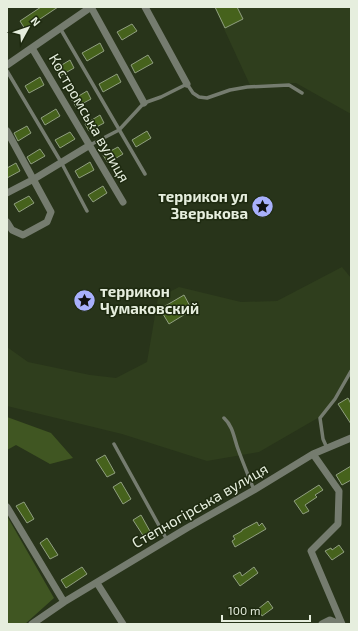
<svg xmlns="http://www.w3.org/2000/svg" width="358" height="631" viewBox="0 0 358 631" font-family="'Exo 2',sans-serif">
<rect width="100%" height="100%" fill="#28341a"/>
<path fill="#2f3e1d" d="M214 7H351V114L296 83 250 85Z
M342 267 351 278V370L323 415 259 452 207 461 122 434 7 406V347L28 362 90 375 116 378 147 362 158 298 179 287 241 302 277 301Z"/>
<path fill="#405622" d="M7 417 51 433 73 458 50 464 16 445 7 450Z
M7 516 54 598 25 624H7Z"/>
<path fill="#46621c" stroke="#909f80" d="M41 7H58L25 29 20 21Z
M215 7H237L243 19 225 28Z
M132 24 137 31 122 40 117 32Z
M100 43 104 51 87 61 82 53Z
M148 55 153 63 135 73 131 65Z
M70 60 74 68 60 76 55 69Z
M117 74 121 82 103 92 99 84Z
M40 77 44 85 29 93 25 86Z
M87 91 91 99 76 107 72 100Z
M56 109 60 116 45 125 41 118Z
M100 115 104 123 89 131 85 124Z
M27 126 31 133 18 141 14 133Z
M147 131 151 138 136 147 132 140Z
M70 132 75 139 60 148 55 140Z
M118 147 123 154 108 163 103 155Z
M40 149 45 156 31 164 27 157Z
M90 162 94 170 79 178 75 171Z
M16 163 20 171 7 178V168Z
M103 186 107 193 93 202 88 195Z
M29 196 34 203 19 212 14 204Z
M184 295 192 310 169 324 160 309Z
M348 398 351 404V424L338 404Z
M105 455 115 473 107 477 96 460Z
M351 466V480L342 485 336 475Z
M121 482 131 499 123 504 113 487Z
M319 485 323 490 315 495 317 497 305 505 309 511 303 514 294 501Z
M24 502 34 519 27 523 16 506Z
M141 515 151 533 144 537 133 520Z
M257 522 259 526 262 523 266 529 235 547 232 541 235 539 233 536 242 531V530Z
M47 538 58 555 50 559 40 543Z
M339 545 344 552 332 560 325 551 331 548 332 550Z
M82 567 87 574 66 588 61 580Z
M254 567 258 573 240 586 233 576 240 572 242 576Z
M268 601 273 608 262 616 258 609Z"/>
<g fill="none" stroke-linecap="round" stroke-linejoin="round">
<path stroke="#757c6f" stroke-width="3.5" d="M60 28 145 174
M7 71 61 162 87 211
M90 145 119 130 144 103 161 97 187 84 193 93 199 97 207 98 230 90 247 87 289 85 302 93
M224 418C233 426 234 438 238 449 243 463 249 477 254 490
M114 444 167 540
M327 448 323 439 320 418 335 399 351 371"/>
<path stroke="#757c6f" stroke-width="7" d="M91 7 144 103
M145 7 187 84
M32 48 123 202
M7 65 91 7
M7 131 51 212 47 222 23 235 12 230 7 222
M7 193 34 179 90 145
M313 454 339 491 338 524 311 551 342 624
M7 507 64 602
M97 583 123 624
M32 624 64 602 187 528 254 490 313 454 351 438
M322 624 330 620 339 624"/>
</g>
<defs>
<symbol id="sight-disc" viewBox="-11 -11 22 22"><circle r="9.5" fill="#a8b0fc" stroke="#1e2a10"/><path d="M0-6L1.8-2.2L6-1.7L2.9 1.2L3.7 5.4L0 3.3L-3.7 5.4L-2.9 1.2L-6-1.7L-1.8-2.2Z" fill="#111"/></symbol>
</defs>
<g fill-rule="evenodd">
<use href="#sight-disc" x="250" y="194" width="25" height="25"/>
<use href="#sight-disc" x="72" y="288" width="25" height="25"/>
</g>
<g text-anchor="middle" stroke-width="3" stroke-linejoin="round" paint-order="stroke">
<g font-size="15" fill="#e6eede" stroke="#1e2a10">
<text transform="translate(89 118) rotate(60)" y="5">Костромська вулиця</text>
<text transform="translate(200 506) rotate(-30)" y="5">Степногірська вулиця</text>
</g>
<g font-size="15" font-weight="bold" fill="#e6eede" stroke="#1e2a10" text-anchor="end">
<text x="248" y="202">террикон ул<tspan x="248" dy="17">Зверькова</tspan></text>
<text x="100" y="297" text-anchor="start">террикон<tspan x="100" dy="17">Чумаковский</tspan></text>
</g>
</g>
<rect width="358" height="631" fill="none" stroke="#e6eede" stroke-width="16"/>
<g transform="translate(28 28) rotate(50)" stroke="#1e2a10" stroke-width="3" paint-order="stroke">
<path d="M0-3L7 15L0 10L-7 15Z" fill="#e6eede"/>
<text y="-6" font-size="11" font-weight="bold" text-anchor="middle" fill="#e6eede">N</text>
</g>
<path d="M222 615v6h88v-6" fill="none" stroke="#e6eede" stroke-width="2"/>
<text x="228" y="615" font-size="12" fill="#e6eede" stroke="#1e2a10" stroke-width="3" paint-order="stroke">100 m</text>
</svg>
